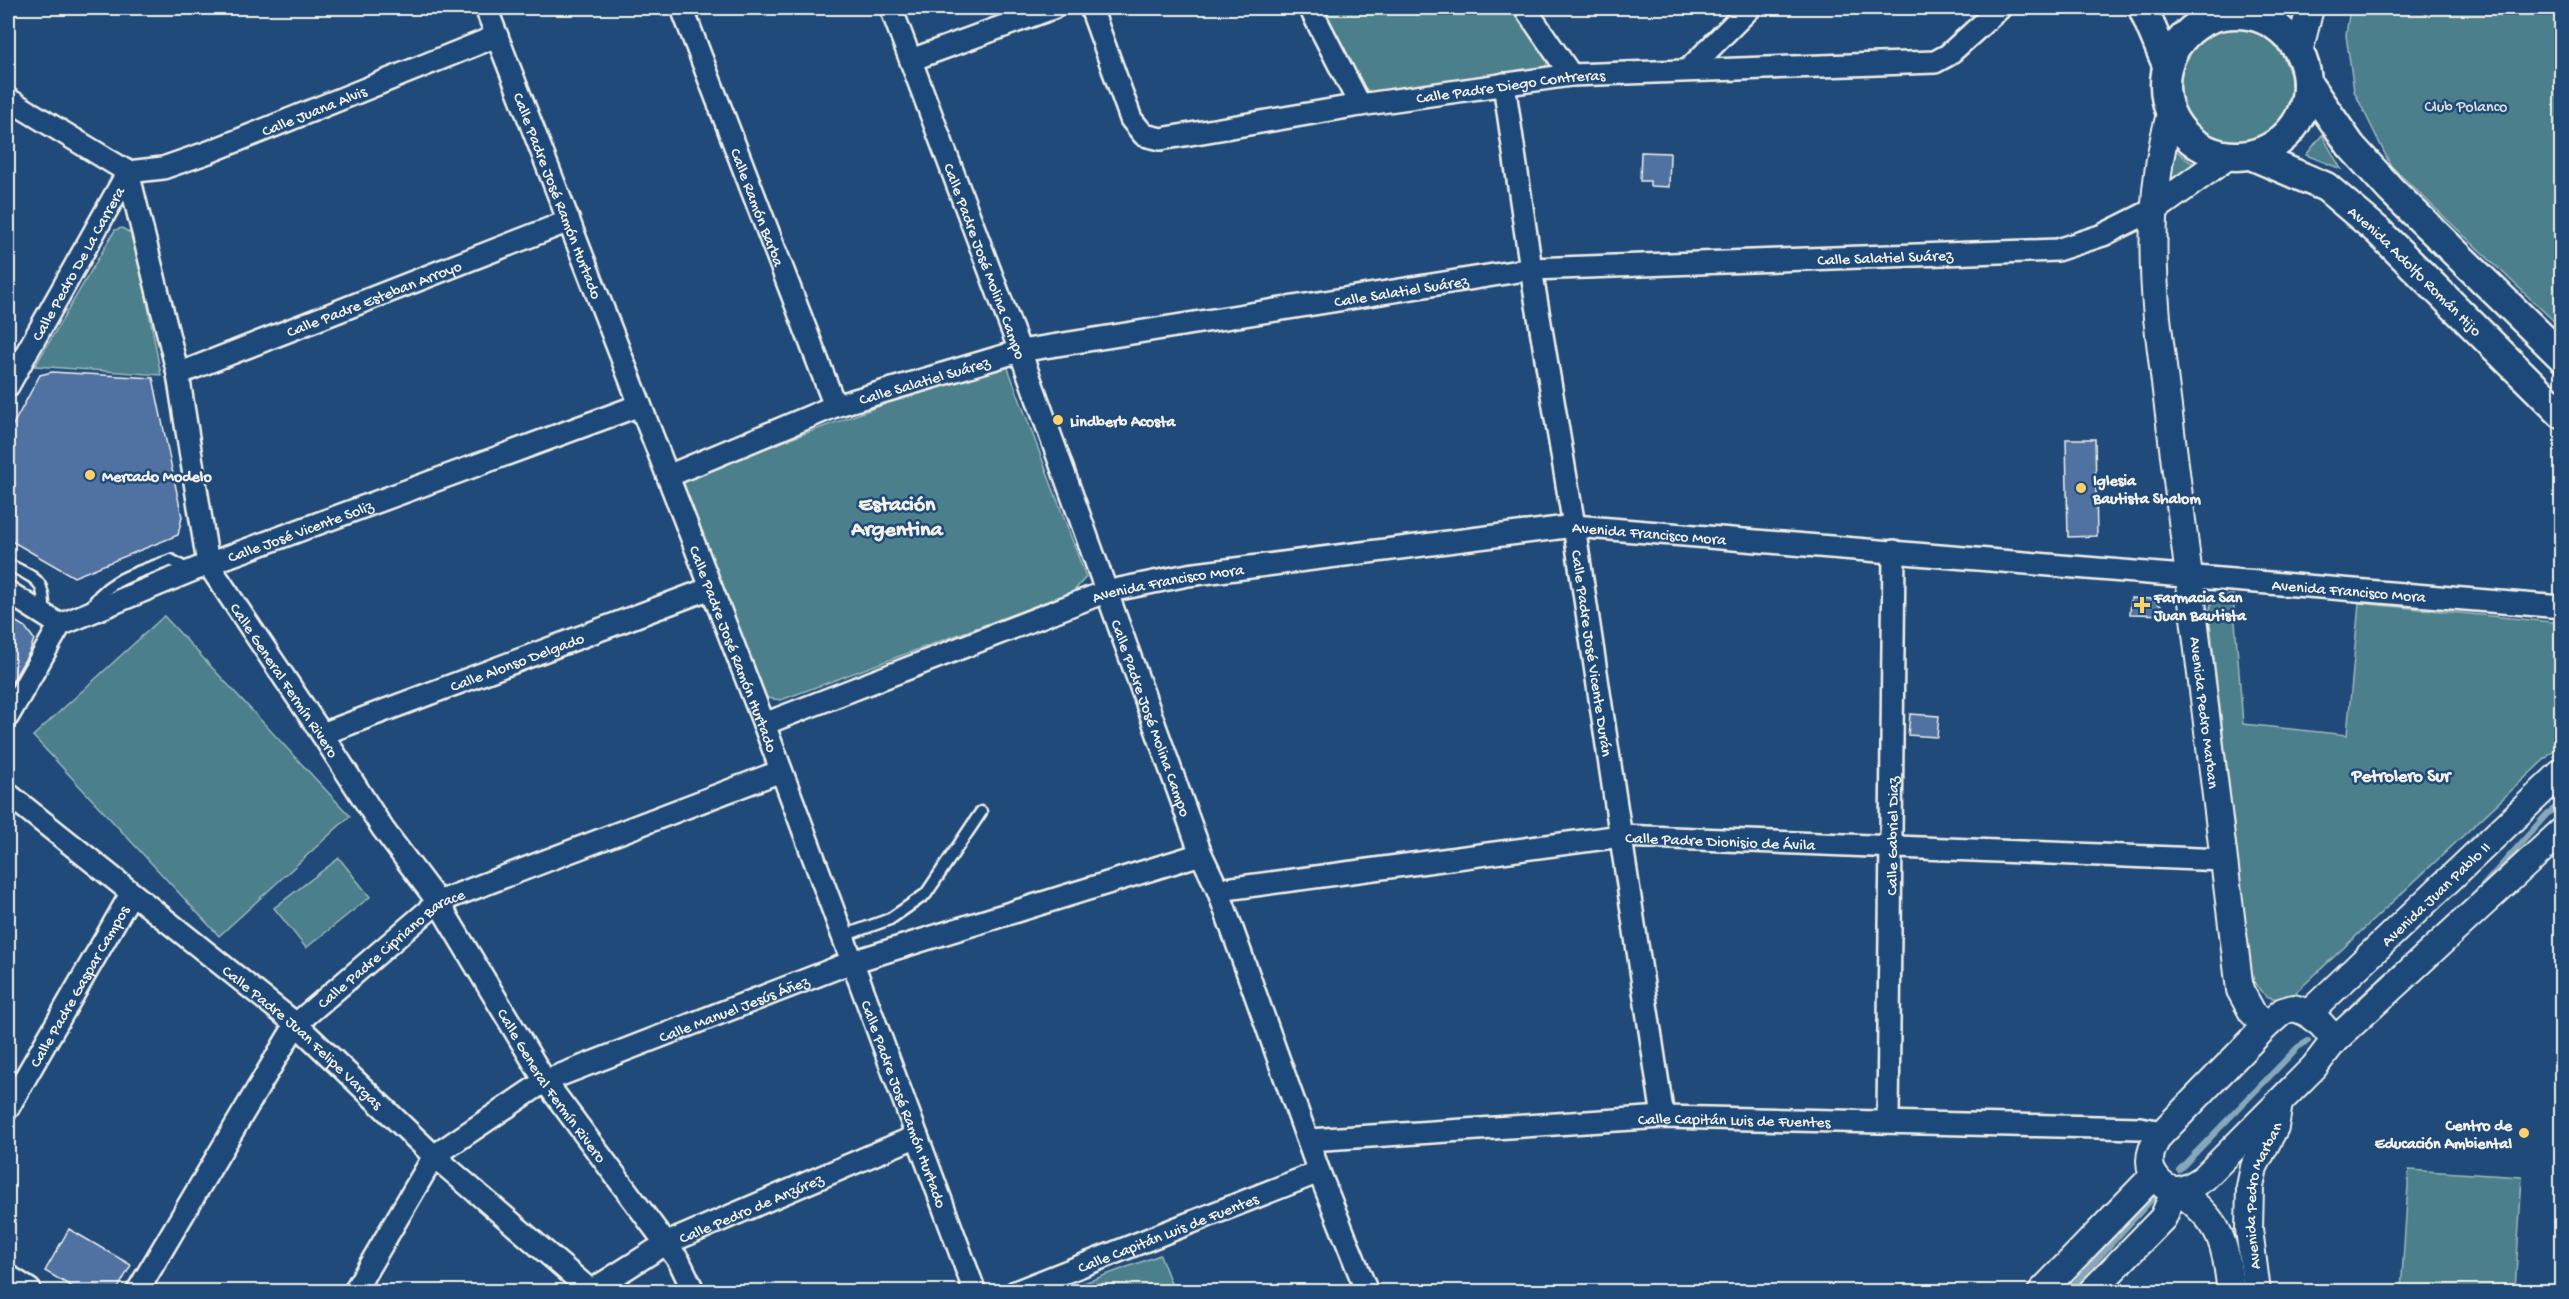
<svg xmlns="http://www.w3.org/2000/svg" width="2569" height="1299" viewBox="0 0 2569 1299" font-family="'Gochi Hand',sans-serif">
<rect width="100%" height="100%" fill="#1f4a7a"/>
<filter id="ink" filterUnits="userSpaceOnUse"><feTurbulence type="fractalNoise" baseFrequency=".0167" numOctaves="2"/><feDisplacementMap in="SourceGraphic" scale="12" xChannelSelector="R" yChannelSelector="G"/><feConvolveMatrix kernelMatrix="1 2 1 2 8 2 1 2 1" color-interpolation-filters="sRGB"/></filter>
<g filter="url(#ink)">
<path fill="#4c7f8c" stroke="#a0b8ba" stroke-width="1.5" d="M1323 8H1514L1548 55 1546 68 1541 73 1377 96 1362 86Z
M2350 8H2561V328L2391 166 2354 91 2346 35Z
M2227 26C2303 26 2314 132 2250 145 2236 148 2222 144 2210 137 2162 108 2168 33 2227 26Z
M2322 135 2341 169 2306 155Z
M2172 147 2189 161 2198 165 2168 186Z
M122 228 132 234 136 244 161 375 35 366 112 235 115 230Z
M1005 360 1086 577 1073 592 781 700 760 697 679 480Z
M2233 595 2243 724 2347 735 2359 603 2561 623V744L2291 997C2269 1001 2264 998 2252 979L2209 614 2211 603 2219 596Z
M164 616 350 816 219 936 33 736Z
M339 858 370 897 306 948 274 908Z
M2409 1170 2522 1177 2515 1291H2401Z
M1160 1255 1174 1291H1062Z"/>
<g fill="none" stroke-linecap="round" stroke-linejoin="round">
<path stroke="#87a8b9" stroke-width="6" d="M2474 896 2547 814 2562 803
M2352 1007 2397 966
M2179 1170 2298 1047 2308 1041
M2067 1292 2153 1198"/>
</g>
<path fill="#4f72a2" stroke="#f4f1e8" stroke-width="1.5" d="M1641 152 1670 153 1669 187 1650 186V181H1640Z
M52 372 153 378 182 517 178 535 74 577 8 539V434L40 375Z
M2066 439H2095L2097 536 2068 537Z
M2131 598 2153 599 2171 615 2130 614Z
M8 617 25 627 34 639 30 651 8 689Z
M1910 714 1939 716 1937 737 1908 735Z
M69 1229 131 1265 116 1292H81L45 1271Z"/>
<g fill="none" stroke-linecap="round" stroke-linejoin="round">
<defs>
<path id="service" d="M8 564C37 580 45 578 44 614
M89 611C104 579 140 572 171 560L190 571
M843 936 890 919 926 894 981 812"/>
<g id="minor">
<path id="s1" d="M486 8 764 724 975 1292"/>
<path id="s2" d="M682 8 835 406"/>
<path id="s3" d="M891 8 1020 351 1201 854 1218 890 1319 1172 1367 1292"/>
<path id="s4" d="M1091 8 1131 119 1144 135 1161 139 1360 105 1571 75 1935 62 1948 55 2000 8"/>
<path d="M1310 8 1360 105"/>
<path d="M1525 8 1571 75"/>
<path d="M911 60 1053 8"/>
<path d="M1688 70 1750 8"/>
<path id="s5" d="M1504 84 1531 269 1574 526 1663 1117"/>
<path id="s6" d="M8 99 128 172 178 374 208 564 322 734 383 829 438 902 545 1081 679 1261 694 1292"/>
<path id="s7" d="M178 374 569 221"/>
<path id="s8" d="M8 386 128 172 163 168 209 152 497 36"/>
<path id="s9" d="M668 476 835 406 1020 351 1531 269 2057 250 2103 235 2153 210"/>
<path d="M8 592 60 625"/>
<path id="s10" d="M8 716 60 625 208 564 640 405"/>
<path id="s11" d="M764 724 1105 592 1188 575 1574 526 2562 607"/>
<path id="s12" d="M322 734 711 588"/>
<path id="s13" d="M8 794 296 1024 434 1156 590 1290"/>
<path id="s14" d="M1218 890 1621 836 2224 860"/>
<path id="s15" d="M8 1108 131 894"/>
<path id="s16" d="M1888 1121 1894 551"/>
<path id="s17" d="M1309 1140 1663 1117 2140 1128 2152 1130 2160 1135"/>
<path id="s18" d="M137 1292 296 1024 438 902 781 771"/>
<path id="s19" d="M354 1292 434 1156 545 1081 852 962 1201 854"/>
<path id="s20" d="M589 1292 665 1244 917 1136"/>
<path id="s21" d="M1015 1292 1319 1172"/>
</g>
<g id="tertiary">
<path d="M2244 14 2259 8"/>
<path d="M2299 52 2310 8"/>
<path id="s22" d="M2170 114C2151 182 2151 249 2157 318L2240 990 2252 1012 2266 1026"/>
<path d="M2153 210 2228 156"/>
<path d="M2293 1008C2312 1012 2324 1025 2334 1041L2314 1067 2204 1178C2196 1183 2188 1189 2178 1190 2164 1191 2150 1175 2150 1161 2150 1152 2155 1142 2160 1135L2266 1026 2283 1011Z"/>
<path id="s23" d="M2309 1013 2562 772"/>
<path d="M2334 1041 2562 831"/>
<path d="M2178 1190C2222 1225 2224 1237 2231 1292"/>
<path d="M2041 1292 2154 1175"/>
<path d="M2091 1292 2163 1218 2175 1190"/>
<path id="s24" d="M2257 1292 2249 1229 2250 1187 2254 1167 2275 1127 2279 1103"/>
</g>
<g id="secondary">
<path d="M2143 8 2167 65"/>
<circle cx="2236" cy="85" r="71"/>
<path d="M2307 83 2351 146 2391 190 2562 357"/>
<path id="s25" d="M2251 155 2326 187 2378 231 2562 414"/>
<path d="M8 1280 27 1292"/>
</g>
</defs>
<use href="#service" stroke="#f4f1e8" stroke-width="15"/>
<use href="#minor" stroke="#f4f1e8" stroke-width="26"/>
<use href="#tertiary" stroke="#f4f1e8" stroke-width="30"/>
<use href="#secondary" stroke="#f4f1e8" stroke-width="33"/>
<use href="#service" stroke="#1f4a7a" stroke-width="10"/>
<use href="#minor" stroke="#1f4a7a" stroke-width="21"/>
<use href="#tertiary" stroke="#1f4a7a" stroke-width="26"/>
<use href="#secondary" stroke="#1f4a7a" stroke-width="28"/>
</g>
</g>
<g fill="#ffd166" stroke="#1f4a7a" stroke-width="2">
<circle cx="1058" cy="420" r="6"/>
<circle cx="90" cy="475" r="6"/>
<circle cx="2081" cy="488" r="6"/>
<path d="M2139 596h6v6h6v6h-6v6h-6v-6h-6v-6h6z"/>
<circle cx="2524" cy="1133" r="6"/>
</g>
<g text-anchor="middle" stroke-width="5" stroke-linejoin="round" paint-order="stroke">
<g font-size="16" fill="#f4f1e8" stroke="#1f4a7a">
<text dy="6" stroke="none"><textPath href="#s4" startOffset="510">Calle Padre Diego Contreras</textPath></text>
<text dy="6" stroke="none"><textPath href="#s8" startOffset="442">Calle Juana Alvis</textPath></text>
<text dy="6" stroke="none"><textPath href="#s1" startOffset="201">Calle Padre José Ramón Hurtado</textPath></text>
<text dy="6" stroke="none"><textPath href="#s2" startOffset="213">Calle Ramón Barba</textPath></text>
<text dy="6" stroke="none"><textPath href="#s9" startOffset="1246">Calle Salatiel Suárez</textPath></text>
<text dy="6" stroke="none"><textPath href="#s3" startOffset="270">Calle Padre José Molina Campo</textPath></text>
<text dy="6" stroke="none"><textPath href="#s8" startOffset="141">Calle Pedro De La Carrera</textPath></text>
<text dy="6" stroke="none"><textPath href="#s25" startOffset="204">Avenida Adolfo Román Hijo</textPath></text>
<text dy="6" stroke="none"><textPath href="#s9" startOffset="760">Calle Salatiel Suárez</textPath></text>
<text dy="6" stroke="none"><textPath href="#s7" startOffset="210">Calle Padre Esteban Arroyo</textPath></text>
<text dy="6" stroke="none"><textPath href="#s9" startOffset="274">Calle Salatiel Suárez</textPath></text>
<text dy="6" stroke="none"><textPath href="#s10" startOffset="363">Calle José Vicente Soliz</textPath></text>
<text dy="6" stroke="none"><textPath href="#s11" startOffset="915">Avenida Francisco Mora</textPath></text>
<text dy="6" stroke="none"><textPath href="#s11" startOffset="429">Avenida Francisco Mora</textPath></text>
<text dy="6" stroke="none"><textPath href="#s11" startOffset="1617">Avenida Francisco Mora</textPath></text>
<text dy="6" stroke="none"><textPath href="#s1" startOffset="687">Calle Padre José Ramón Hurtado</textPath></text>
<text dy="6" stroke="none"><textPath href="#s5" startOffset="576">Calle Padre José Vicente Durán</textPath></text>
<text dy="6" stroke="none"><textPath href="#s12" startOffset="208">Calle Alonso Delgado</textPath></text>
<text dy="6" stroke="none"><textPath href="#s6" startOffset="680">Calle General Fermín Rivero</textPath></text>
<text dy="6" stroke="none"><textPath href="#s22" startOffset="603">Avenida Pedro Marban</textPath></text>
<text dy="6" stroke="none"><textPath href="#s3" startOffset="756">Calle Padre José Molina Campo</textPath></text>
<text dy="6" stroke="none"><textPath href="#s16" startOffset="285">Calle Gabriel Diaz</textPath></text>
<text dy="6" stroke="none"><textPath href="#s14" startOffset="506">Calle Padre Dionisio de Ávila</textPath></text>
<text dy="6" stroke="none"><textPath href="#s23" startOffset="174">Avenida Juan Pablo II</textPath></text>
<text dy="6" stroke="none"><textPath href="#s18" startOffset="434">Calle Padre Cipriano Barace</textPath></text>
<text dy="6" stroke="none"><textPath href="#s15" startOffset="141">Calle Padre Gaspar Campos</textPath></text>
<text dy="6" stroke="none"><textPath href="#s19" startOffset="494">Calle Manuel Jesús Áñez</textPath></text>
<text dy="6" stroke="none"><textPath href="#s13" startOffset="382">Calle Padre Juan Felipe Vargas</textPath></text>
<text dy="6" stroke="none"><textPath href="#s6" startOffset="1166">Calle General Fermín Rivero</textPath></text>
<text dy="6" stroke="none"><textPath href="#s1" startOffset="1173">Calle Padre José Ramón Hurtado</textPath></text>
<text dy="6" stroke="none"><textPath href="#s17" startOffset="426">Calle Capitán Luis de Fuentes</textPath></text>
<text dy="6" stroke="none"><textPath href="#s24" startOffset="99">Avenida Pedro Marban</textPath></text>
<text dy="6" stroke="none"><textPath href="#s20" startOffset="183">Calle Pedro de Anzúrez</textPath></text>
<text dy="6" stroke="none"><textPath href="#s21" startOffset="164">Calle Capitán Luis de Fuentes</textPath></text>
</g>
<g font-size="16" fill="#dbe0da" stroke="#1f4a7a">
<text x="2466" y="111">Club Polanco</text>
</g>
<g font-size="16" font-weight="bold" fill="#f4f1e8" stroke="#1f4a7a" text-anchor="start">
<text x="1070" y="426">Lindberb Acosta</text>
<text x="102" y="481">Mercado Modelo</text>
<text x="2093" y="485">Iglesia<tspan x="2093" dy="18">Bautista Shalom</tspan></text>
<text x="2154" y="602">Farmacia San<tspan x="2154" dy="18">Juan Bautista</tspan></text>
<text x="2512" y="1130" text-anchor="end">Centro de<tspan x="2512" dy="18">Educación Ambiental</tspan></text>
</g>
<g font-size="18" font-weight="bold" fill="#f4f1e8" stroke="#1f4a7a">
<text x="2401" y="781">Petrolero Sur</text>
</g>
<g font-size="22" font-weight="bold" fill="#f4f1e8" stroke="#1f4a7a">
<text x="897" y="510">Estación<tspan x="897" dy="25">Argentina</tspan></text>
</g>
</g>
<rect width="2569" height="1299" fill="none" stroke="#1f4a7a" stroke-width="30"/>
<rect x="15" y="15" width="2539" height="1269" fill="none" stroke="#f4f1e8" stroke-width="2" filter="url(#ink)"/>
</svg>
